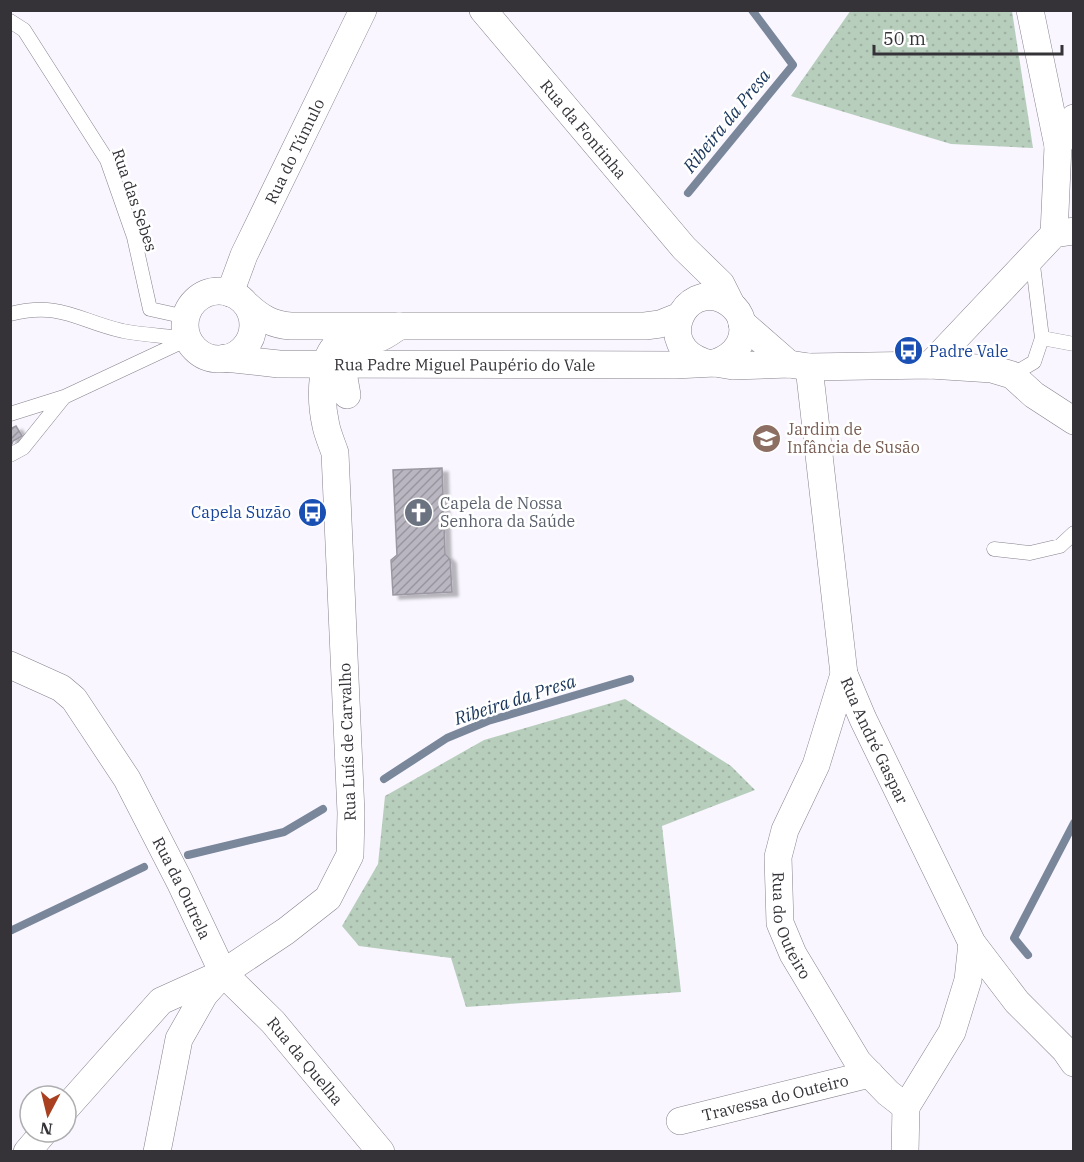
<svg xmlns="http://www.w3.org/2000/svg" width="1084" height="1162" viewBox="0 0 1084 1162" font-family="'IBM Plex Serif',serif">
<defs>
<pattern id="grass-dots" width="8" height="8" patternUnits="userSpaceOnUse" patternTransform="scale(1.5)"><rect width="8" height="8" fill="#b8cebc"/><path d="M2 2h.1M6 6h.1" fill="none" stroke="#9fb1a2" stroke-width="1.8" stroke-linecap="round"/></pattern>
<pattern id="building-hatch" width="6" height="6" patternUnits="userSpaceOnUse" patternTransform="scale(1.5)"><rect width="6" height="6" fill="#b9b6c1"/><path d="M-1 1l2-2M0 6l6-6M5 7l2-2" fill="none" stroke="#97959e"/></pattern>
<filter id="shadow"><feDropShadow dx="6" dy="4" stdDeviation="1.5" flood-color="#0004"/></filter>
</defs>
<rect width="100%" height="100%" fill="#f9f6ff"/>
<path fill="url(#grass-dots)" d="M851 10 1012 11 1033 148 951 144 791 96Z
M625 699 731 766 755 790 662 826 681 992 466 1007 451 958 359 946 342 926 378 864 385 796 484 740Z"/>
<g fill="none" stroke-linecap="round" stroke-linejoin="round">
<path stroke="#7a879b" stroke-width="8" d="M688 193 793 65 752 10
M384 779 447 738 488 721 630 679
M188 855 284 832 323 809
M10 931 144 867
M1028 955 1014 938 1074 823"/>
</g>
<path fill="url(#building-hatch)" stroke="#9c98a3" stroke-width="1.5" filter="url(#shadow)" d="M16 426 22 436 13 441 10 449V429Z
M442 468 445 554 450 559 452 592 393 595 391 560 397 555 393 470Z"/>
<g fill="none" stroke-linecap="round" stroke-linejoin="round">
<defs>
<path id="lane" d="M10 21 24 30 107 160 134 237 150 309 186 317
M10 314C61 301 78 321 123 331 144 335 167 336 188 339
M1042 338 1074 344
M1012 375 1034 362 1042 338 1032 257
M10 414 64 397 188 339
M10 455 23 448 64 397
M994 549 1030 553 1060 546 1074 533"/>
<g id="street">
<path id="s1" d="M483 10 684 248 721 284 731 304"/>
<path d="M1030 10 1058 146"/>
<path d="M1054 234 1058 146 1074 118"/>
<circle cx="219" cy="325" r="34"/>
<path id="s2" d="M230 293 244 255 363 10"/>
<path d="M248 306C261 318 273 325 291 326H645L660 324 680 316"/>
<path d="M742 323 789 364"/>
<path d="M335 347 344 378 347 395"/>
<path id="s3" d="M225 358 279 364 675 365 715 363 733 366 789 364 809 367 930 365 992 369 1012 375 1034 395 1074 421"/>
<path d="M704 362C654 346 683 281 724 300 731 304 737 309 740 316 749 338 736 356 715 363"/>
<path d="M930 365 1054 234 1074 231"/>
<path id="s4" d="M809 367 844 674 863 719 972 943 1017 1002 1065 1050 1074 1063"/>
<path id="s5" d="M10 665 61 688 74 699 127 779 180 882 223 973 273 1022 381 1152"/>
<path id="s6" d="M844 674 816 765 785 830 778 857 780 923 793 954 858 1062 888 1093 906 1107"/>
<path d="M906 1107 952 1032 968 980 972 943"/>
<path d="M66 1108 161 1001 223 973 286 931 328 898 350 855 351 813 335 453C332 444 328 435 326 426 321 404 317 346 347 340 357 337 369 342 379 338 386 336 393 330 399 326"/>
<path id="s7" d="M680 1121 870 1074"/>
<path d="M27 1152 44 1132"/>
<path d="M157 1152 179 1039 204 995 221 976"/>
<path d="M905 1152 906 1107"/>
</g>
</defs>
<use href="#lane" stroke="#86828c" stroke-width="15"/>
<use href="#street" stroke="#86828c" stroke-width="28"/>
<use href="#lane" stroke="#fff" stroke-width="14"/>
<use href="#street" stroke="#fff" stroke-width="27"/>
</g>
<defs>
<symbol id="bus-disc" viewBox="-11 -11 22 22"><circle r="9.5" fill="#1a4fb4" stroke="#fff"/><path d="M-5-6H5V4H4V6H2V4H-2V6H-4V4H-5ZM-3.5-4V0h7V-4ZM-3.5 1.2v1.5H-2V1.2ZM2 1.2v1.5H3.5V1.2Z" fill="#fff"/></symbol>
<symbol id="school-disc" viewBox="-11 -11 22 22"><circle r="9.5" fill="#8d6e63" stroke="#fff"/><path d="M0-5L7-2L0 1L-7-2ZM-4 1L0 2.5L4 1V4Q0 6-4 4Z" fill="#fff"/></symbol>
<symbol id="church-disc" viewBox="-11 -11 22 22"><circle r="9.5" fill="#6b7280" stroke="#fff"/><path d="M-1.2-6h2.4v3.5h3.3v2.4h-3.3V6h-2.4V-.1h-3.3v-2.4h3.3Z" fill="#fff"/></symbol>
</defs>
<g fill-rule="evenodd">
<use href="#bus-disc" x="892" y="334" width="33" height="33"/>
<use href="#school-disc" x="750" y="422" width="33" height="33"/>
<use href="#bus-disc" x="296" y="496" width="33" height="33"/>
<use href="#church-disc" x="402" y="496" width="33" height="33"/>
</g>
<g text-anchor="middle" stroke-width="5" stroke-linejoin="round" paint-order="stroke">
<g font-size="16" fill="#353338" stroke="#fff">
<text dy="6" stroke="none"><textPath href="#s1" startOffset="156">Rua da Fontinha</textPath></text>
<text dy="6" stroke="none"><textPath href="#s2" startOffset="156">Rua do Túmulo</textPath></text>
<text transform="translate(135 200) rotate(71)" y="6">Rua das Sebes</text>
<text dy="6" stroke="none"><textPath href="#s3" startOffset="240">Rua Padre Miguel Paupério do Vale</textPath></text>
<text dy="6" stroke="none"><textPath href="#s4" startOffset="382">Rua André Gaspar</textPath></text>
<text transform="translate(347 742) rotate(-92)" y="6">Rua Luís de Carvalho</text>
<text dy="6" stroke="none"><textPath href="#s5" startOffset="291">Rua da Outrela</textPath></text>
<text dy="6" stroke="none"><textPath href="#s6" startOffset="266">Rua do Outeiro</textPath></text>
<text dy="6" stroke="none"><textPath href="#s5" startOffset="506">Rua da Quelha</textPath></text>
<text dy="6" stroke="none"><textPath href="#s7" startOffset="98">Travessa do Outeiro</textPath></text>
</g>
<g font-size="16" fill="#164399" stroke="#fff" text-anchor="start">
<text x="929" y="357">Padre Vale</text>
<text x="291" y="518" text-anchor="end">Capela Suzão</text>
</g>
<g font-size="16" fill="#785e54" stroke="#fff" text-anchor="start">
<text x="787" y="435">Jardim de<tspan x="787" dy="18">Infância de Susão</tspan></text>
</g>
<g font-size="16" fill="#5b616d" stroke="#fff" text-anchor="start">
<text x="440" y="509">Capela de Nossa<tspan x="440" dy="18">Senhora da Saúde</tspan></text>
</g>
<g font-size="18" font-style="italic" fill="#173459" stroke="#fff">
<text transform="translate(727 121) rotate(-51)" y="6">Ribeira da Presa</text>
<text transform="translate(515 700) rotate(-18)" y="6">Ribeira da Presa</text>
</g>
</g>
<rect width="1084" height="1162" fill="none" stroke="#353338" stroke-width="24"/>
<g transform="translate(48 1114) rotate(187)"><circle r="28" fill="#ffffff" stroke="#aeadaf" stroke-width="1.5"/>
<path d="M0-4.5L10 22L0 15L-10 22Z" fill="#a94120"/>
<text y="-9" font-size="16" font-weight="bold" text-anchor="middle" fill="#353338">N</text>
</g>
<path d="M874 45v9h188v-9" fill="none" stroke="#353338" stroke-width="3"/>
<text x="883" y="45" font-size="18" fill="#353338" stroke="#ffffff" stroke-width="4.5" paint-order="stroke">50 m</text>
</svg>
